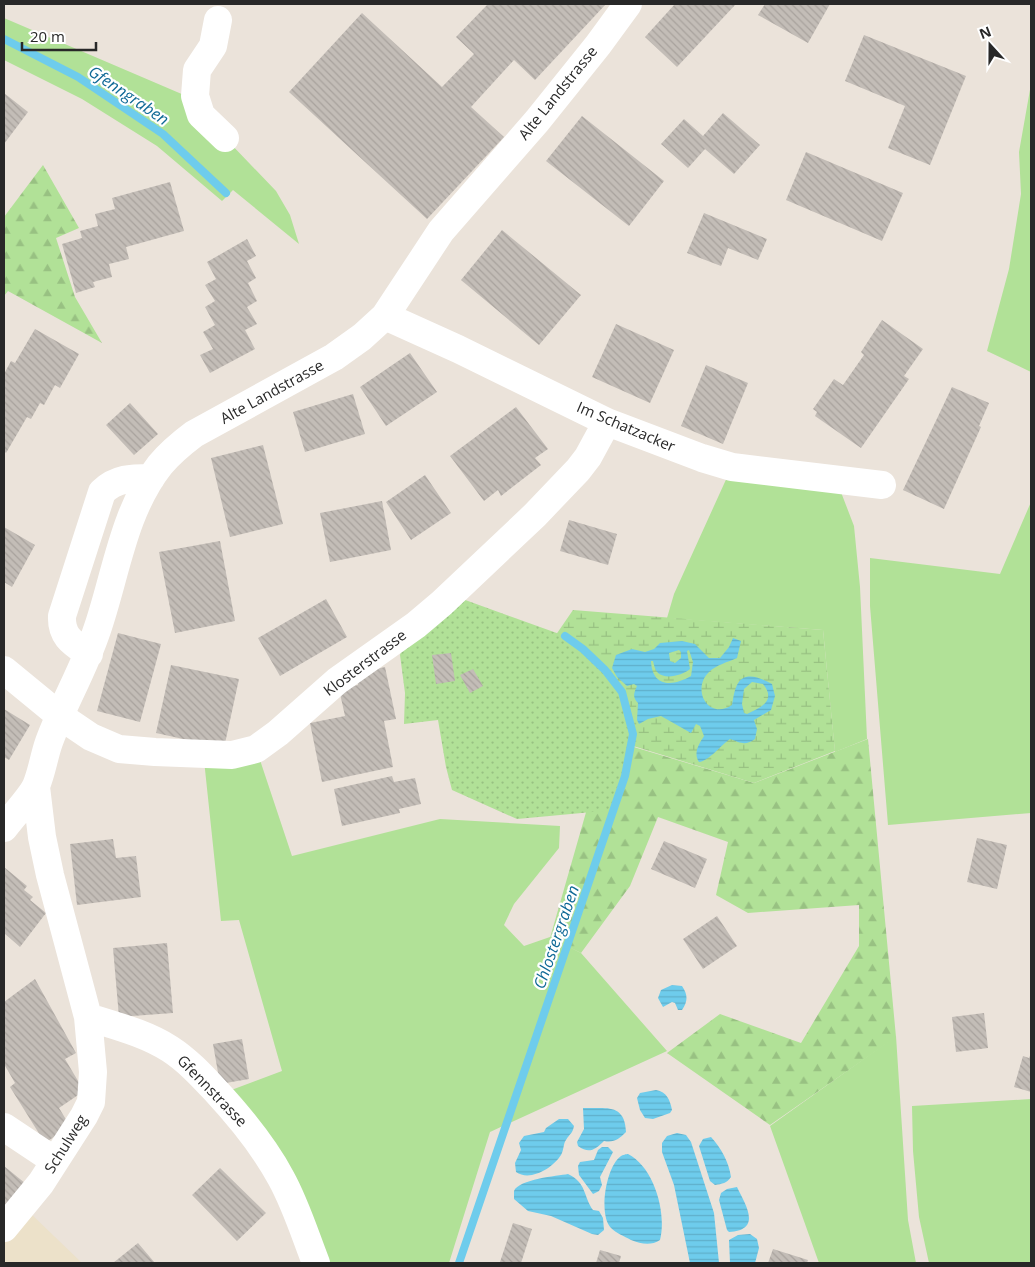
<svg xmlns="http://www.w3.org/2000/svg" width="1035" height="1267" viewBox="0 0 1035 1267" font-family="'Open Sans',sans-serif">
<defs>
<pattern id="forest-firs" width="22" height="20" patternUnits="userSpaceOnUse" patternTransform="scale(1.25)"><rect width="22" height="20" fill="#b1e197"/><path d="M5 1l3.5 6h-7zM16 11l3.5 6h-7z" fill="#98c182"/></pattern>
<pattern id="wetland-marsh" width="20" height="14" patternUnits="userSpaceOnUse" patternTransform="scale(1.25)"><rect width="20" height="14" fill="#b1e197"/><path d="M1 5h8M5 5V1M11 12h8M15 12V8" fill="none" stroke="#98c182"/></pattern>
<pattern id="garden-dots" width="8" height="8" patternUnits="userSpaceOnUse" patternTransform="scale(1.25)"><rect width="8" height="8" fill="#b1e197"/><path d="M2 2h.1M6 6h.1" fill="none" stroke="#98c182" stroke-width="1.8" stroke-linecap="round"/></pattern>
<pattern id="water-rules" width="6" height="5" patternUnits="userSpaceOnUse" patternTransform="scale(1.25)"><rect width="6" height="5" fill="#6eccec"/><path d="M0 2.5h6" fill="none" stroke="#5fafca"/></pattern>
<pattern id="building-back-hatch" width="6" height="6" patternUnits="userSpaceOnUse" patternTransform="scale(1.25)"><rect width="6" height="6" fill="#c3bdb7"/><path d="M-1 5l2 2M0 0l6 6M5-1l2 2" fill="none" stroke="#a8a29d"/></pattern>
</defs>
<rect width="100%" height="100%" fill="#ebe3da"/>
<path fill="#ece1c9" d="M29 1212 81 1262 79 1263H4V1240Z"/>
<path fill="#b1e197" d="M4 18 184 95 276 191 290 215 299 244 233 190 222 201 157 146 82 99 4 60Z
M1031 84V372L987 351 1009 269 1021 194 1019 152Z
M729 473 839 487 854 526 860 587 867 739 835 752 823 630 667 618 674 594Z
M1031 502V813L888 825 870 606V558L1000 574Z
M204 760H260L292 856 440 819 560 826 559 848 514 904 504 925 524 946 550 937 581 953 667 1051 490 1132 449 1263H325L226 1092 282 1071 239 920 221 921Z
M896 1036 908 1220 916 1263H819L770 1126Z
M1031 1099V1263H929L919 1217 913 1151 912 1106Z"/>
<path fill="url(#forest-firs)" d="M43 165 79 228 56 238 75 297 102 343 8 291 4 296V217Z
M607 739 754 783 868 739 896 1037 770 1125 667 1053 720 1014 801 1043 859 946V905L748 913 716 895 728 842 658 817 630 886 581 953 550 938Z"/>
<path fill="url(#wetland-marsh)" d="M573 610 823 630 835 751 754 783 607 738 551 642Z"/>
<path fill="url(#garden-dots)" d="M457 597 565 636 583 649 605 670 622 692 633 734 625 776 614 810 517 819 452 790 446 767 438 720 404 724 405 693 400 655 402 648Z"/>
<path fill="url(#water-rules)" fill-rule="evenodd" d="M733 638 741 641 737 658C728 662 716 665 709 672 691 689 708 721 732 705 733 699 734 691 737 685 744 670 761 678 772 684L775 696 771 710 754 720 757 729 755 739C745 746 741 743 730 739 721 745 709 761 699 762 693 753 699 744 704 736L700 726 696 724 691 733 661 716 648 719 639 724 637 720 638 703C632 697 634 693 637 686L634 684 627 686 617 677 612 668 616 655 632 649 645 652 654 649 660 643 682 641 695 644 709 658H720L729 647ZM679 650 681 652V658L675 663 670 661 669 653ZM689 650 693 662 691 676C672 687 652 687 651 661H653C654 665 655 670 658 673 666 680 683 675 690 669L687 651ZM752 682 763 684C777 701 760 708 747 714L744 713 742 704 744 689Z
M672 985 682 986C688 995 688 1001 682 1010H678L675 1003 672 1002 663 1007 658 998 661 990Z
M656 1090C667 1092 670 1100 672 1110L670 1113 653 1119 645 1118 640 1110 637 1098 640 1093Z
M583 1108C604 1109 625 1102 626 1132 619 1139 614 1143 604 1141 595 1150 589 1154 578 1146L577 1142 584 1129Z
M559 1119H568L574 1126C572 1135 570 1133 566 1140 563 1144 564 1150 561 1155 553 1168 530 1182 516 1172L515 1163 521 1150 519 1143 524 1136 544 1132 546 1128Z
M677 1133 686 1135 691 1142 714 1213 719 1263H690L674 1185 662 1152V1143L667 1136Z
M711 1137C721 1148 729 1162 731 1177 727 1183 722 1184 715 1185L710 1181 699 1146 703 1139Z
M602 1147H608L613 1152 600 1177 602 1185 599 1191 593 1194 579 1175 578 1166 580 1162 594 1160 598 1150Z
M628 1154C654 1167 667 1213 660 1240 651 1246 641 1244 631 1240 624 1236 616 1233 611 1228 598 1215 606 1166 621 1156 622 1155 627 1154 628 1154Z
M568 1174C587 1183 583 1196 593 1210L599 1211 603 1218 604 1230 598 1235 592 1234 551 1216 528 1211 514 1199C514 1199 514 1192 514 1191 519 1179 557 1176 568 1174Z
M737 1187C745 1204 763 1230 729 1232L727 1230 719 1200 721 1193 727 1189Z
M750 1234 757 1239 759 1248 755 1263H730L729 1240 738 1235Z"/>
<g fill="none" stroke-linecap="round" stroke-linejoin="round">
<path stroke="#6eccec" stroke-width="8" d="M4 39 78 77 163 134 226 193
M459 1263 625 776 633 734 622 692 605 670 583 649 565 636"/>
</g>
<path fill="url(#building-back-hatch)" d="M488 4H606L535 80 514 60 471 107 504 137 427 219 289 92 362 13 442 87 474 54 456 37Z
M675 4H736L677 67 645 37Z
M765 4H830L808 43 758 15Z
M864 35 966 76 930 165 888 148 905 106 845 81Z
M4 93 28 112 4 144Z
M723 113 760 145 734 174 705 149 688 168 661 144 684 119 703 136Z
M582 116 664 181 629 226 546 161Z
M806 152 903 193 882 241 786 200Z
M170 182 184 231 126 247 129 259 109 264 112 277 93 282 95 287 76 293 62 244 82 238 80 231 98 226 95 214 115 209 112 198Z
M704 213 767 239 758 260 728 248 721 266 687 253Z
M502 230 581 295 539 345 461 280Z
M247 239 256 256 247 261 256 278 248 283 257 301 247 307 257 324 245 330 255 349 210 373 200 355 213 349 203 332 215 325 205 307 215 301 205 285 216 279 207 262Z
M882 320 923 349 904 376 909 379 861 448 815 416 817 412 813 409 834 379 843 385 864 355 861 352Z
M616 324 674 350 650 403 592 377Z
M35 329 79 354 60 388 55 385 44 405 40 403 31 419 27 417 6 453 4 451V374L11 361 15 363Z
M410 353 437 392 386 426 360 387Z
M706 365 748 383 723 444 681 426Z
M952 387 989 403 979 426 981 427 944 509 903 490Z
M353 394 365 434 305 452 293 412Z
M130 403 158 434 134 455 106 425Z
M516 407 548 449 535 458 541 465 501 496 498 490 484 501 450 456Z
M263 445 283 524 230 537 211 458Z
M425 475 451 513 411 540 386 502Z
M382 501 391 550 330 562 320 513Z
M569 520 617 534 608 565 560 551Z
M4 527 35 545 12 587 4 582Z
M220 541 235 621 175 633 159 552Z
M326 599 347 637 280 676 258 638Z
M118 633 161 644 140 722 97 711Z
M451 653 455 681 436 684 432 655Z
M171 665 239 679 224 748 156 733Z
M385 667 396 719 384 721 393 767 322 782 310 723 345 716 339 689 358 685 355 674Z
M473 669 483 686 470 693 460 675Z
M4 709 30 725 9 760 4 757Z
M392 776 394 782 415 778 421 804 399 809 400 813 342 826 334 789Z
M977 838 1007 845 997 889 967 882Z
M113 839 116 858 136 856 141 897 77 905 70 844Z
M664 841 707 859 695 888 651 869Z
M4 867 27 886 24 890 33 897 30 900 46 913 20 947 4 933Z
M717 916 737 946 703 969 683 939Z
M167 943 173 1013 119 1017 113 948Z
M35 979 76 1053 65 1059 84 1091 59 1108 70 1126 45 1143 10 1087 15 1083 4 1064V1002Z
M984 1013 988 1048 956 1052 952 1017Z
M242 1039 249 1079 220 1084 213 1044Z
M1031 1053V1092L1014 1087 1023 1056 1029 1058Z
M4 1166 31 1188 4 1220Z
M220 1168 266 1213 237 1241 192 1195Z
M513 1223 532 1229 521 1263H503L500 1262Z
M138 1243 155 1263H113Z
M773 1249 808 1260 807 1263H768Z
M600 1250 621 1256 619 1263H596Z"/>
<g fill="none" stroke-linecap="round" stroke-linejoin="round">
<path stroke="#fff" stroke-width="28" d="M218 20 213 46 197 70 195 96 201 115 225 138
M385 316 458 349 607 422 702 458 732 467 882 485
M89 654C73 643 61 637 62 616L102 492C116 478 132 478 151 478
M4 670 60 716 91 737 119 749 155 752 232 755 256 749 278 733 337 681 416 625 442 603 535 515 578 470 588 457 607 422
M36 787 42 837 50 875 88 1017C116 1026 145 1033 170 1049 187 1060 201 1075 215 1090 240 1117 264 1146 281 1178 296 1205 305 1235 316 1263
M4 828C12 817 31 797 36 786 42 772 44 756 49 742 63 704 84 669 97 630 116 575 123 512 160 465 170 453 182 443 194 434L334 357 362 337 385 316 441 231 537 121 598 45 628 4
M4 1127 55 1161
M4 1228 41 1183 84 1116 91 1102 93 1072 88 1017"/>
</g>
<g text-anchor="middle" stroke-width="4.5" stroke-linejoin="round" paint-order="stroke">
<g font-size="15" fill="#282828" stroke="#fff">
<text transform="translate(558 93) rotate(-51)" y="5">Alte Landstrasse</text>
<text transform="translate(272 392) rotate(-29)" y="5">Alte Landstrasse</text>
<text transform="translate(626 427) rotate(23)" y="5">Im Schatzacker</text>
<text transform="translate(365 663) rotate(-37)" y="5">Klosterstrasse</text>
<text transform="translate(212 1091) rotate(46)" y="5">Gfennstrasse</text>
<text transform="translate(66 1144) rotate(-58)" y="5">Schulweg</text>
</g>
<g font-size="16" font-style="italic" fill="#0f6996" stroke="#fff">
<text transform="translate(129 95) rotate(34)" y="6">Gfenngraben</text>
<text transform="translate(556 937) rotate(-71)" y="6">Chlostergraben</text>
</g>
</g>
<rect width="1035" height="1267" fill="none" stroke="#282828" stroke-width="10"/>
<g transform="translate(990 45) rotate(339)" stroke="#ffffff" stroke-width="4" paint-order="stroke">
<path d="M0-4L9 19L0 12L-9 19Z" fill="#282828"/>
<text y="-8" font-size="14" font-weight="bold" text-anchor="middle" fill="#282828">N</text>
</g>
<path d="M22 42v8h74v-8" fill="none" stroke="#282828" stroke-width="2.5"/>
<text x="30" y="42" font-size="15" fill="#282828" stroke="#ffffff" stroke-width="4" paint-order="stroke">20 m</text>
</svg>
